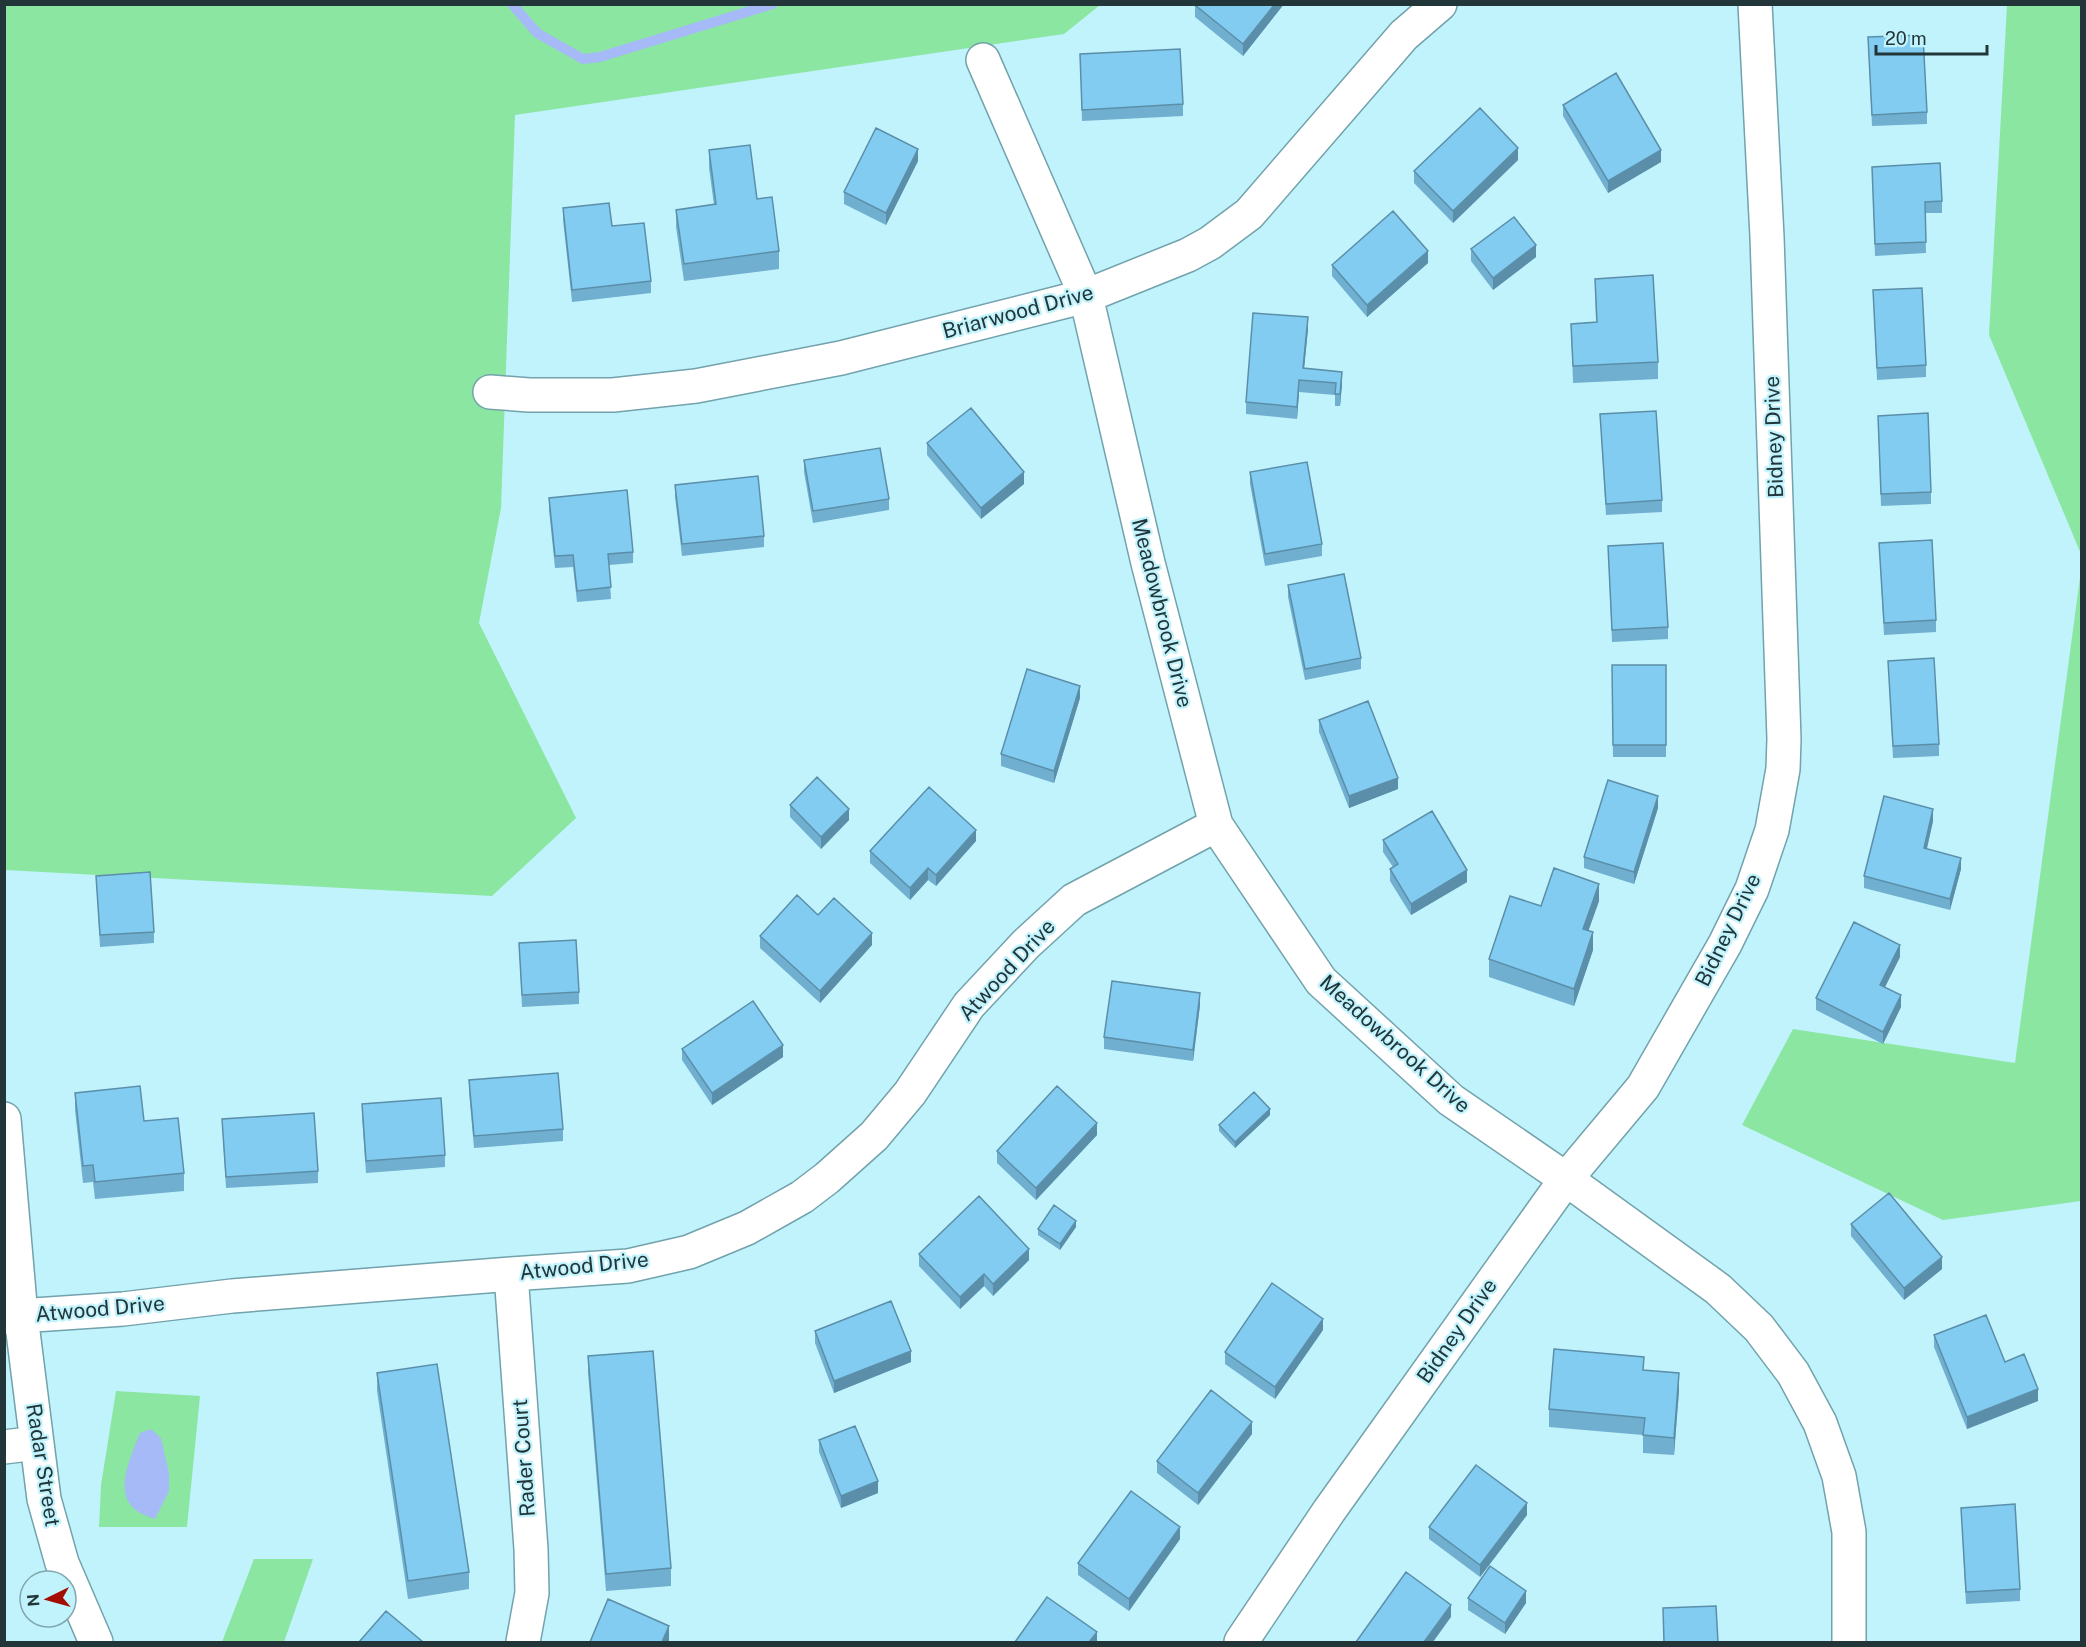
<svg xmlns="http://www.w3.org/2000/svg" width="2086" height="1647" viewBox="0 0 2086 1647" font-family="'Public Sans',sans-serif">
<rect width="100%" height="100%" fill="#c1f3fd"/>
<path fill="#8be6a1" d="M4 5H1100L1064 34 515 115 501 508 479 623 576 818 492 896 5 870Z
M2007 5H2081V554L1989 335Z
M2081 570V1201L1943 1220 1742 1125 1793 1029 2015 1063Z
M116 1391 200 1396 187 1527H99L101 1485Z
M254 1559H313L284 1642H222Z"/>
<path fill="#a6baf7" d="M151 1429 161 1438 169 1473V1491L155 1519C145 1516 133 1511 128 1501 118 1482 133 1451 140 1433Z"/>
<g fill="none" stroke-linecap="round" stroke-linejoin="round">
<path stroke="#a6baf7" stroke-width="10" d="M512 4 537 33 583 59 600 57 773 4"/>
<defs>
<path id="minor" d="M983 60 1086 296 1148 563 1216 825 1321 981 1451 1100 1566 1179 1718 1289 1759 1328 1793 1373 1820 1423 1839 1476 1849 1532V1642
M490 392 529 395H613L696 386 841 358 1086 296 1188 255 1210 243 1249 214 1404 35 1440 4
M4 1119 21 1316 44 1499 62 1563 96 1642
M511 1274 531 1549 532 1593 523 1642
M4 1317 123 1309 232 1296 511 1274 628 1266 689 1252 747 1228 802 1197 827 1178 874 1136 910 1093 969 1005 1026 944 1074 900 1216 825
M4 1447 37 1443
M1241 1642 1329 1511 1566 1179 1643 1087 1725 944 1752 889 1772 830 1783 769 1784 739 1767 237 1755 4"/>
</defs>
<use href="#minor" stroke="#72a2ab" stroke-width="36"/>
<use href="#minor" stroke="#fff" stroke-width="33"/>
</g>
<path fill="#70afcf" d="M1284 4 1243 56 1195 17V5Z
M1868 37 1927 112V124L1872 126Z
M1080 54 1183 104V116L1082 121Z
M1563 105 1661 162 1608 193 1563 116Z
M709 150 757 199 779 251V269L684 281 676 227V210L714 205 709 168Z
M1518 160 1453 223 1414 183V171Z
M918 161 886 225 844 204V192Z
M1872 167 1942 201V213H1925L1926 253 1875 256Z
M563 208 612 226 651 281V293L572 302 563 220Z
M1471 249 1536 257 1493 290 1471 261Z
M1428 263 1367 317 1332 276V265Z
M1595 279 1658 362V379L1573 383 1571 324 1596 322Z
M1873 290 1926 365V377L1877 380Z
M1308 329 1304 368 1342 384 1340 406H1335V395L1299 392 1297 419 1246 414V402Z
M1600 414 1662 500V512L1606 515Z
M1878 416 1931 492V504L1881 506Z
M927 443 1024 484 981 519 927 455Z
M804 460 889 499V510L813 523 804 472Z
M1250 472 1322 544V556L1265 566 1250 484Z
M675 485 764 536V547L682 556 675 497Z
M549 498 633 552V563L609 565 611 599 577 602 573 567 555 568 549 510Z
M1879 543 1936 620V632L1884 635Z
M1608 546 1668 627V639L1612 642Z
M1288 585 1361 658V669L1305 680 1288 597Z
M1888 661 1939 744V756L1893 758Z
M1612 665H1666V757H1613Z
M1080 698 1054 783 1001 766V754Z
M1319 720 1398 789 1349 808 1319 732Z
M790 805 849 820 821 849 790 817Z
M1658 808 1634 884 1584 868V857Z
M1933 821 1927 849 1961 869 1950 910 1864 888V876Z
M1383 840 1467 882 1411 915 1390 881V869L1393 867 1383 852Z
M976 841 936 886 928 880 910 900 870 863V851Z
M96 876 154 932V943L100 947Z
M1599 901 1588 931 1593 950 1574 1006 1489 977V959L1541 906Z
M760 936 872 945 820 1003 760 948Z
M519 943 579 992V1004L522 1007Z
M1900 957 1885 987 1901 1007 1883 1044 1816 1010V998Z
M1200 1005 1193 1061 1104 1049V1037Z
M682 1049 783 1057 712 1105 682 1060Z
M469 1080 563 1129V1141L474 1148 469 1092Z
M75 1093 144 1121 184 1173V1191L95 1199 93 1182 83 1183 75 1110Z
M362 1104 445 1155V1167L366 1173 362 1116Z
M1270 1115 1235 1148 1219 1131V1125Z
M222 1119 318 1171V1183L226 1188Z
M1097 1135 1036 1200 997 1163V1151Z
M1851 1224 1942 1269 1904 1300 1851 1236Z
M1076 1227 1060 1250 1038 1235V1229Z
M919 1254 1029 1260 993 1296 984 1286 960 1309 919 1266Z
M1323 1330 1275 1399 1225 1364V1352Z
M815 1331 911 1362 834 1393 815 1343Z
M1934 1335 2005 1362 2038 1401 1967 1429 1934 1347Z
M588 1356 671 1568V1586L606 1591 588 1373Z
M1644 1370 1679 1390 1674 1455 1643 1453V1435L1549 1427V1409Z
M377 1373 469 1572V1589L408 1599 377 1391Z
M1252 1434 1198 1505 1157 1473V1461Z
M819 1440 878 1493 841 1508 819 1452Z
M1961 1508 2020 1589V1601L1966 1604Z
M1527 1515 1480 1577 1429 1539V1527Z
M1180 1539 1129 1611 1078 1575V1563Z
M1468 1598 1526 1603 1505 1634 1468 1610Z"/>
<path fill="#5b8fa9" d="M1275 4H1284L1243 56V44Z
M1518 148V160L1453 223V211Z
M918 149V161L886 225V213Z
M1661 150V162L1608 193V181Z
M1536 245V257L1493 290V278Z
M1428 251V263L1367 317V305Z
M1308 317V329L1303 380V368Z
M1342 372V384L1340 406V394Z
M1299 380V392L1297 419V407Z
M1024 472V484L981 519V508Z
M1080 686V698L1054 783V771Z
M1398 778V789L1349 808V796Z
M1658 796V808L1634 884V872Z
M849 809V820L821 849V837Z
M1933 809V821L1924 860V848Z
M976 830V841L936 886V875Z
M1961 858V869L1950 910V899Z
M928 868V880L910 900V888Z
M1467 870V882L1411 915V904Z
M1599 884V901L1583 946V929Z
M1593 932V950L1574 1006V989Z
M872 933V945L820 1003V991Z
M1900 945V957L1880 997V985Z
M1200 993V1005L1193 1061V1050Z
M1901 995V1007L1883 1044V1032Z
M783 1045V1057L712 1105V1093Z
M1270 1109V1115L1235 1148V1142Z
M1097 1123V1135L1036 1200V1188Z
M1076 1221V1227L1060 1250V1244Z
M1029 1249V1260L993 1296V1284Z
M1942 1257V1269L1904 1300V1288Z
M984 1274V1286L960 1309V1297Z
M1323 1319V1330L1275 1399V1387Z
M911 1351V1362L834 1393V1381Z
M1679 1373V1390L1674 1455V1438Z
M2038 1389V1401L1967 1429V1417Z
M1252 1422V1434L1198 1505V1493Z
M878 1481V1493L841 1508V1496Z
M1527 1503V1515L1480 1577V1565Z
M1180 1527V1539L1129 1611V1599Z
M1526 1591V1603L1505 1634V1623Z
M1451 1605V1617L1433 1642H1424Z
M669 1626V1642H662Z
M1097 1632V1642H1089Z"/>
<path fill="#82ccf1" stroke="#5b8fa9" stroke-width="1.5" d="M1196 4H1275L1243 44 1195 5Z
M1923 35 1927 112 1872 115 1868 37Z
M1180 49 1183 104 1082 110 1080 54Z
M1616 73 1661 150 1608 181 1563 105Z
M1480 108 1518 148 1453 211 1414 171Z
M876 128 918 149 886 213 844 192Z
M750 145 757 199 772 197 779 251 684 264 676 210 716 204 709 150Z
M1940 163 1942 201 1925 202 1926 242 1875 244 1872 167Z
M609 203 612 226 644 223 651 281 572 290 563 208Z
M1393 211 1428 251 1367 305 1332 265Z
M1514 217 1536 245 1493 278 1471 249Z
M1653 275 1658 362 1573 366 1571 324 1597 322 1595 279Z
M1922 288 1926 365 1877 368 1873 290Z
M1253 313 1308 317 1303 368 1342 372 1340 394H1335L1336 383 1299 380 1297 407 1246 402Z
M971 408 1024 472 981 508 927 443Z
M1656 411 1662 500 1606 504 1600 414Z
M1928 413 1931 492 1881 494 1878 416Z
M880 448 889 499 813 511 804 460Z
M1307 462 1322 544 1265 554 1250 472Z
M758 476 764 536 682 544 675 485Z
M627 490 633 552 608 554 611 587 577 591 573 555 555 556 549 498Z
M1932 540 1936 620 1884 623 1879 543Z
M1663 543 1668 627 1612 630 1608 546Z
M1344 574 1361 658 1305 669 1288 585Z
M1934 658 1939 744 1893 746 1888 661Z
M1612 665H1666V745H1613Z
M1027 669 1080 686 1054 771 1001 754Z
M1368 701 1398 778 1349 796 1319 720Z
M817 777 849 809 821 837 790 805Z
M1608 780 1658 796 1634 872 1584 857Z
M929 787 976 830 936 875 928 868 910 888 870 851Z
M1884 796 1933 809 1924 848 1961 858 1950 899 1864 876Z
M1432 811 1467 870 1411 904 1390 869 1398 864 1383 840Z
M1554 868 1599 884 1583 929 1593 932 1574 989 1489 959 1510 896 1541 906Z
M150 872 154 932 100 935 96 876Z
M797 895 818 915 834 898 872 933 820 991 760 936Z
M1854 922 1900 945 1880 985 1901 995 1883 1032 1816 998Z
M576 940 579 992 522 995 519 943Z
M1112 981 1200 993 1193 1050 1104 1037Z
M753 1001 783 1045 712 1093 682 1049Z
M558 1073 563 1129 474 1136 469 1080Z
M140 1086 144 1121 178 1118 184 1173 95 1182 93 1165 83 1166 75 1093Z
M1057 1086 1097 1123 1036 1188 997 1151Z
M1254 1092 1270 1109 1235 1142 1219 1125Z
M441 1098 445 1155 366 1161 362 1104Z
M314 1113 318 1171 226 1177 222 1119Z
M1889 1193 1942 1257 1904 1288 1851 1224Z
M979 1196 1029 1249 993 1284 984 1274 960 1297 919 1254Z
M1054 1205 1076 1221 1060 1244 1038 1229Z
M1272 1283 1323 1319 1275 1387 1225 1352Z
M891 1301 911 1351 834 1381 815 1331Z
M1986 1315 2005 1362 2024 1354 2038 1389 1967 1417 1934 1335Z
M1554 1349 1644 1357 1643 1370 1679 1373 1674 1438 1643 1435 1645 1418 1549 1409Z
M653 1351 671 1568 606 1574 588 1356Z
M437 1364 469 1572 408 1581 377 1373Z
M1211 1390 1252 1422 1198 1493 1157 1461Z
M855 1426 878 1481 841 1496 819 1440Z
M1476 1465 1527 1503 1480 1565 1429 1527Z
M1131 1491 1180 1527 1129 1599 1078 1563Z
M2015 1504 2020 1589 1966 1592 1961 1508Z
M1490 1566 1526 1591 1505 1623 1468 1598Z
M1406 1572 1451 1605 1424 1642H1356Z
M1047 1597 1097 1632 1089 1642H1015Z
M608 1599 669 1626 662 1642H590Z
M1716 1606 1718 1642H1664L1663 1608Z
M386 1611 423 1642H359Z"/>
<g text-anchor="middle" stroke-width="4.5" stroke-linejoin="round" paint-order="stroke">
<g font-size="21" fill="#22363a" stroke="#c1f3fd">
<text transform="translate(1018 312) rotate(-15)" y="7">Briarwood Drive</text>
<text transform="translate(1774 437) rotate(-92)" y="7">Bidney Drive</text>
<text transform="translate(1162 613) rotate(76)" y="7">Meadowbrook Drive</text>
<text transform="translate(1728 930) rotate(-64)" y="7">Bidney Drive</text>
<text transform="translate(1007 970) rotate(-47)" y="7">Atwood Drive</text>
<text transform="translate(1395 1044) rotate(42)" y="7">Meadowbrook Drive</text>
<text transform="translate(584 1266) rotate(-6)" y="7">Atwood Drive</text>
<text transform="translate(100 1309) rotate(-5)" y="7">Atwood Drive</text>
<text transform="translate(1457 1331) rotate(-55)" y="7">Bidney Drive</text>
<text transform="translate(524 1458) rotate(-94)" y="7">Rader Court</text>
<text transform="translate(43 1465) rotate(81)" y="7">Radar Street</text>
</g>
</g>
<rect width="2086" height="1647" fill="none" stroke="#22363a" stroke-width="12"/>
<g transform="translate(48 1599) rotate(265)"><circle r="28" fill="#c1f3fd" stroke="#81a7af" stroke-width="1.5"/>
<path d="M0-4.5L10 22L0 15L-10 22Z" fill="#a30e00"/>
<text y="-9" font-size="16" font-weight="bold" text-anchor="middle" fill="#22363a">N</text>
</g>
<path d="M1876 45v9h111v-9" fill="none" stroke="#22363a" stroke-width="3"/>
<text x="1885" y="45" font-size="18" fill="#22363a" stroke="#c1f3fd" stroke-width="4.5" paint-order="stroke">20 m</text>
</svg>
